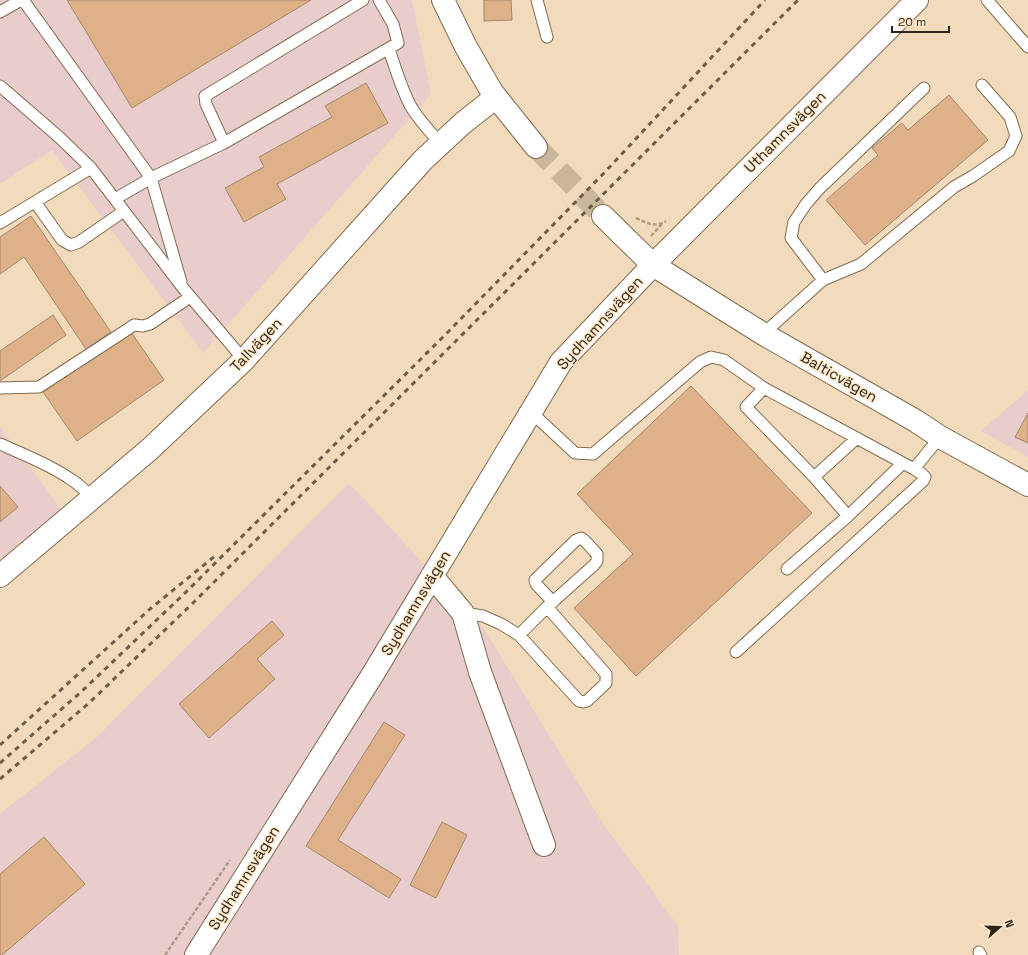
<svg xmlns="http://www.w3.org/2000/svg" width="1028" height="955" viewBox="0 0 1028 955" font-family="'Space Grotesk',sans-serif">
<rect width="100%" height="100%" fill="#f1dbbc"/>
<path fill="#e8cdcc" d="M0 0H412L431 94 203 353 52 150 0 184Z
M1028 390V457L981 431Z
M0 427 61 509 0 560Z
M349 483 484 629 602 822 678 926 679 955H0V814L97 737Z"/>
<path fill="#dfb188" stroke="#a2876f" d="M67 0H311L132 108Z
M484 0H511L512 20 484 21Z
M366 83 388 123 277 184 286 199 244 222 225 188 264 167 259 157 332 117 325 106Z
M949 95 988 140 865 245 826 200 878 155 872 148 902 123 908 130Z
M31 216 111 332 86 349 24 257 0 274V237Z
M53 315 66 335 0 381V351Z
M131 332 164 380 77 441 43 392Z
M691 386 812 513 636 676 574 608 633 554 577 494Z
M1028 413V443L1015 437Z
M0 486 18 507 0 522Z
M272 621 284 635 257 659 275 679 209 738 179 704Z
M384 722 405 735 338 840 401 879 389 898 306 846Z
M442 822 467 835 436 898 410 885Z
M44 837 85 884 2 955H0V874Z"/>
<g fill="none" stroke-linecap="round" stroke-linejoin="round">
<path stroke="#cab79b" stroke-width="22" stroke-dasharray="22 11" stroke-linecap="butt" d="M536 147 603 216"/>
<defs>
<path id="lane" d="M23 0 151 178 181 282
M537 0 547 37
M987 0 1028 47
M0 12 21 0
M389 49C395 68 401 87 410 105 418 119 430 132 441 144
M0 86 59 137 91 168 183 288 244 360
M224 143 206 104 205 96 363 0
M115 199 151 178 224 143 398 43 393 24 379 0
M35 202 62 240 71 245 79 242 124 211
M0 223 91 168
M823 280 861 264 954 187 973 176 1009 151 1016 136 1010 117 982 85
M763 334 823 280 791 238 794 222 806 204 820 188 924 88
M0 388 39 387 125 331 134 325 143 326 150 324 190 297
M764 388 746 407 814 477 857 438
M531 412 575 453 593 454 700 362 711 357 724 360 764 388 914 469 940 437
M0 444C25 455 50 465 72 480 80 485 86 492 93 498
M848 516 903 463
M787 569 848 516 814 477
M547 607 594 565 597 561V554L585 541 581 538 576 540 535 580 536 584 553 602
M463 613 483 616 501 624 519 635 579 701 583 702 587 701 606 683V674L547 607 519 635
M736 652 923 481 925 477 922 474 914 469
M979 952 981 955"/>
<path id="street" d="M443 0 466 47 492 92 536 147
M603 216 653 265 765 335 916 421 940 437 1028 485
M0 576 150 449 244 360 423 160 463 123 496 97
M432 576 463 613 480 672 544 845
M196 955 373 674 561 362 653 265 917 0"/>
</defs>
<use href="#lane" stroke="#7f6c50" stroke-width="13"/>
<use href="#street" stroke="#7f6c50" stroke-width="24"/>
<path stroke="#ae9d84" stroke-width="2.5" stroke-dasharray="4 2" stroke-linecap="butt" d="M636 218C647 223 655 228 666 221
M651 236 662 224
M165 955 230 860"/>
<use href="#lane" stroke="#fff" stroke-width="11"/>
<use href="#street" stroke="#fff" stroke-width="22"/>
<path stroke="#6b5e4c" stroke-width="3" stroke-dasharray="5 5" stroke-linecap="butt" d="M0 745 150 609 215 556
M0 763 81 692 185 593 442 338 605 172 765 0
M0 779 89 703 194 602 798 0"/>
</g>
<g text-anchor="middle" stroke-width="3" stroke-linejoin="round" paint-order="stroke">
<g font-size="15" fill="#2d2519" stroke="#fee8c9">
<text transform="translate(785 132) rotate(-45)" y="5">Uthamnsvägen</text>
<text transform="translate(600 323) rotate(-48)" y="5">Sydhamnsvägen</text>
<text transform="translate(256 345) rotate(-47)" y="5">Tallvägen</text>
<text transform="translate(839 377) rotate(30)" y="5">Balticvägen</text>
<text transform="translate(416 603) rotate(-59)" y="5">Sydhamnsvägen</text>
<text transform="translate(244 878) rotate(-58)" y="5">Sydhamnsvägen</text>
</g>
</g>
<g transform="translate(1000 927) rotate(70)" stroke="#fee8c9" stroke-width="3" paint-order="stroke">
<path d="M0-3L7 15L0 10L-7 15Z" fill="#2d2519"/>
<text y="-6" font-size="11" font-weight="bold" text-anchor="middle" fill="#2d2519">N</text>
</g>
<path d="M892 26v6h57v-6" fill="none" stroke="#2d2519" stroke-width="2"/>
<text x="898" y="26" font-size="12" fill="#2d2519" stroke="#fee8c9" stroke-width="3" paint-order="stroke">20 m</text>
</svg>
